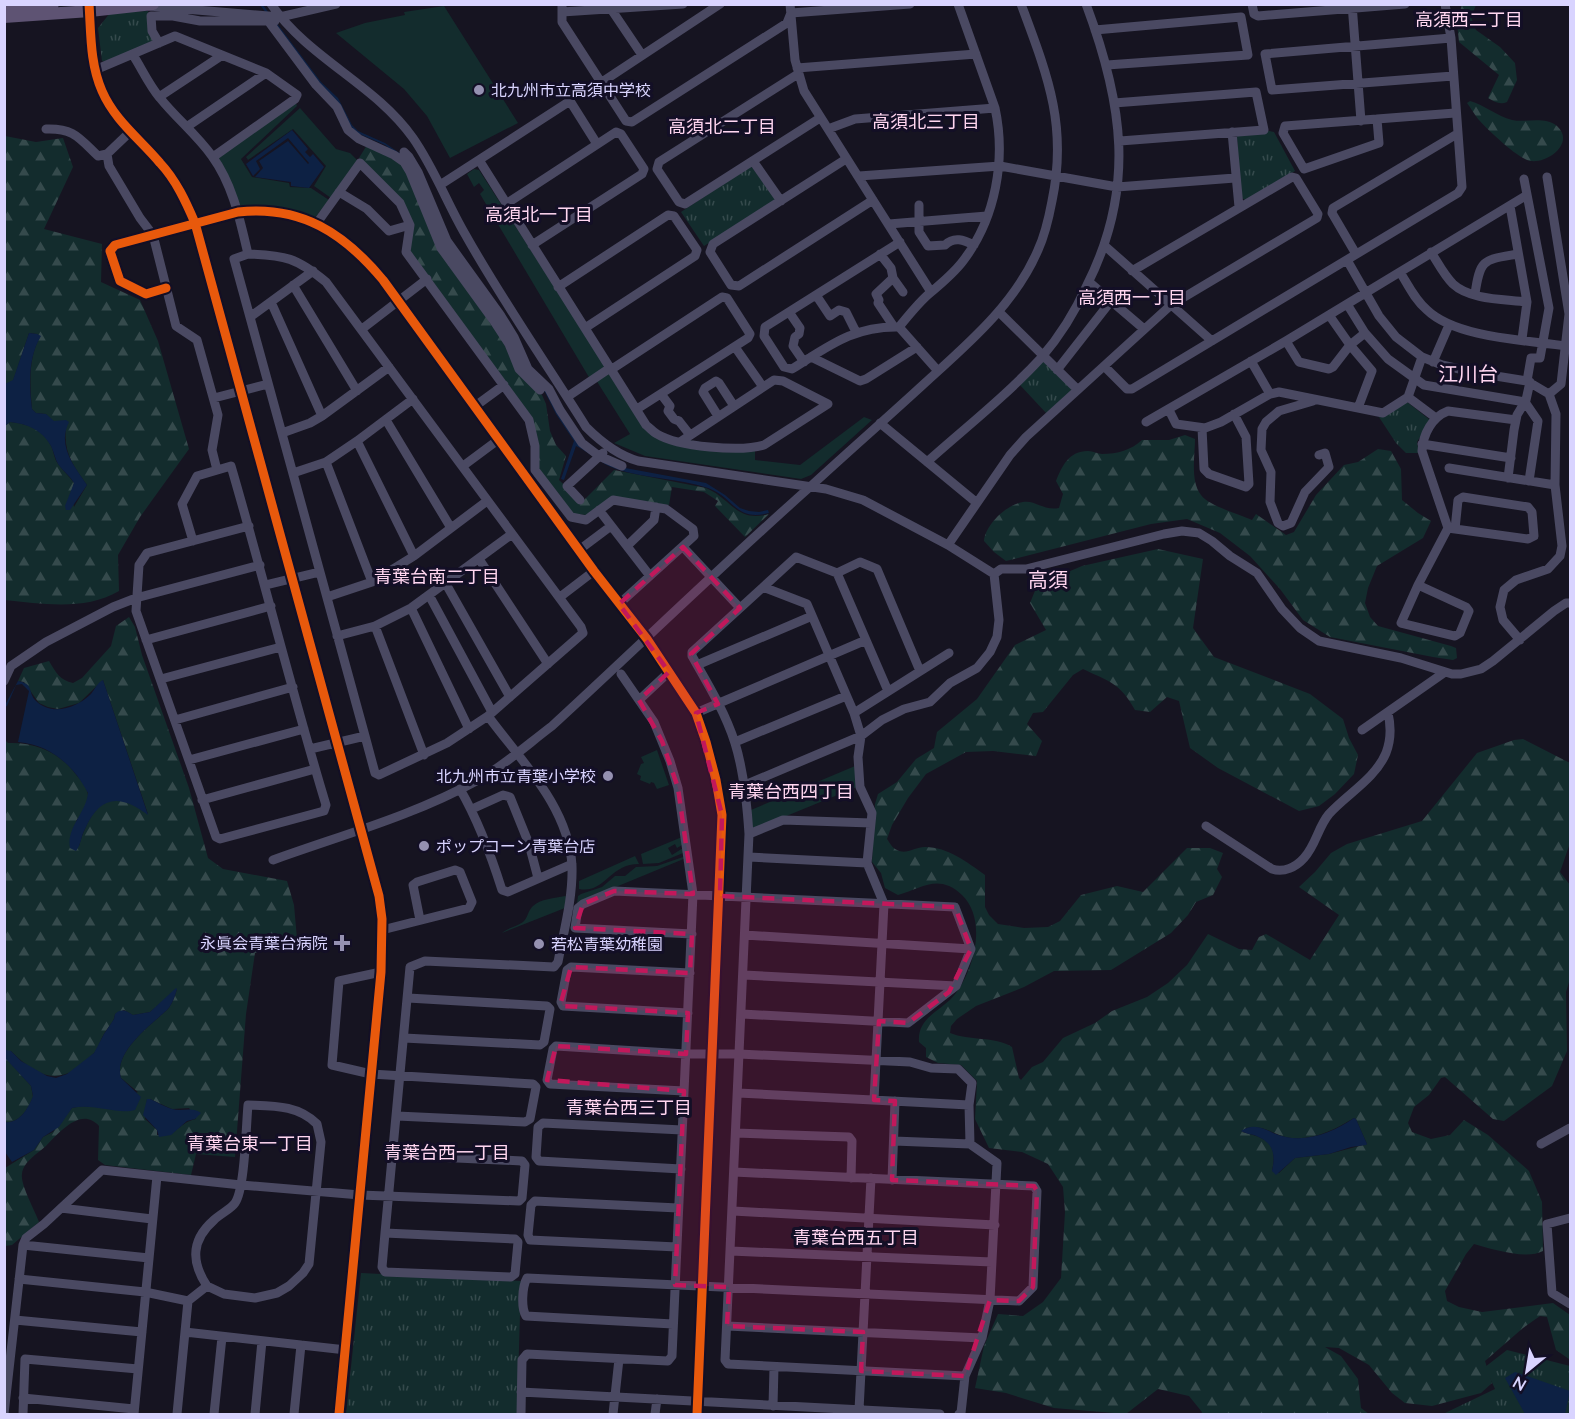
<svg xmlns="http://www.w3.org/2000/svg" width="1575" height="1419" viewBox="0 0 1575 1419" font-family="Lato,'Noto Sans JP',sans-serif">
<defs>
<pattern id="forest-firs" width="22" height="20" patternUnits="userSpaceOnUse" patternTransform="scale(1.5)"><rect width="22" height="20" fill="#132c2d"/><path d="M5 1l3.5 6h-7zM16 11l3.5 6h-7z" fill="#354a4c"/></pattern>
<pattern id="park-tufts" width="24" height="20" patternUnits="userSpaceOnUse" patternTransform="scale(1.5)"><rect width="24" height="20" fill="#132c2d"/><path d="M3 7l-1-3M5 7V3M7 7l1-3M15 17l-1-3M17 17v-4M19 17l1-3" fill="none" stroke="#354a4c"/></pattern>
</defs>
<rect width="100%" height="100%" fill="#161421"/>
<path fill="#132c2d" d="M444 6 518 123 450 158 427 116 404 89 336 33 365 23 405 15 404 12Z
M296 103 297 106 241 159 252 177 289 183 290 187 311 188 329 200 314 219 242 208 238 205 218 156Z
M300 108 336 149 350 153 358 161 331 198 314 186 326 166 293 129 248 160 246 157Z
M474 169 479 170 607 368 590 379 480 194 484 190 479 183 474 187 467 174Z
M609 371 651 434 755 451V460L800 465 864 417 872 420 811 475 801 479 645 456 614 443 630 434 596 380Z
M657 750 669 785 657 789 654 783 651 782 650 784 640 780 641 776 637 774 641 764 644 763 641 757Z
M855 766 857 787 755 829 752 827 751 810Z
M682 837V845L677 848 675 844 668 848 672 855 683 848V853L659 863 643 864 641 854Z
M635 856 639 864C609 864 605 894 579 889V881Z
M683 857 686 858 577 903 578 896 581 894 602 887 615 876H625L636 867 657 866Z
M565 896 567 897 565 908 502 933C509 927 516 927 523 922 528 918 528 910 533 906 540 899 555 898 565 896Z"/>
<path fill="url(#forest-firs)" fill-rule="evenodd" d="M1462 5H1476L1471 17 1476 30 1500 47 1515 63 1517 80 1507 102C1500 105 1495 102 1488 98L1499 75 1459 42 1456 13 1460 11Z
M1470 101C1484 105 1497 116 1512 120 1526 123 1544 116 1557 126 1575 142 1549 163 1531 161 1519 160 1487 129 1478 119 1474 114 1471 108 1467 103Z
M5 136 36 142 63 138 73 167 44 229 102 244 101 282 140 300 158 341 189 449 140 517 118 555 119 591C85 611 43 604 5 600V426L10 422C29 424 44 430 52 448 54 454 55 461 59 465 64 472 70 477 74 483L71 494 74 507 87 485C74 467 63 452 66 428L50 419 46 414 36 413 32 409C30 385 28 358 40 337L37 334 29 333 13 381 5 384Z
M367 145 402 164 505 342 520 373 542 395 546 404 550 431 556 445 566 456 559 480 582 502 614 470 706 488C732 499 736 523 769 514L745 537 715 506 718 501 704 492 672 487 669 505 612 497 587 515 573 514 559 494 538 469 532 418 410 251 402 202 359 158Z
M1185 435 1195 439C1195 455 1190 481 1201 495 1209 506 1239 514 1252 520L1256 514 1286 535 1294 532 1316 495 1344 465 1358 462 1378 449 1391 451 1401 469 1402 500 1418 513 1431 521 1423 538 1377 566 1368 588 1365 603 1370 617 1378 626 1451 646 1456 648 1457 658 1453 660 1433 657 1330 637 1303 620 1280 589 1250 556 1220 533 1187 519 1151 524 1006 561 994 552 984 541C985 525 1007 504 1023 502 1036 500 1043 511 1059 508L1063 494 1056 481C1062 466 1069 451 1088 451 1093 451 1098 454 1102 454 1118 454 1131 450 1142 440H1169Z
M1158 549 1203 559 1193 628 1214 657 1310 694 1343 719 1349 738 1358 755 1354 774 1335 794 1319 806 1299 811 1218 768 1190 748 1179 701 1167 697 1150 712 1135 710C1120 683 1110 682 1083 669L1073 675 1043 712 1033 713 1027 724 1042 741 1036 756 993 751 966 752 926 774 908 798 892 825 887 839C890 843 892 848 897 850 906 855 915 847 925 847 948 847 967 862 985 875V907L989 915 998 924 1024 928 1048 927 1060 921 1081 895 1117 886 1143 892 1187 848H1210L1223 853 1217 869 1222 877 1213 895 1196 902 1188 915 1171 933 1111 970 1054 971 1024 987 976 1006 957 1019 951 1026 950 1033C969 1041 994 1036 1012 1047L1019 1078 1021 1080 1032 1067 1043 1062 1063 1038 1095 1023 1112 1011 1147 997 1168 983 1187 965 1208 934 1239 949 1252 950 1259 937 1266 934 1310 960 1339 915 1299 887 1315 872 1331 853 1347 844 1422 821 1477 753 1514 740 1523 739 1570 763V843L1560 872 1570 885V983L1569 982 1566 992 1567 1051 1552 1086 1504 1121 1493 1119 1445 1077 1441 1078 1429 1095 1414 1107 1408 1123 1412 1132 1431 1139 1450 1135 1464 1120 1488 1135 1529 1171 1542 1202 1543 1251C1526 1260 1492 1249 1474 1244L1466 1254 1445 1291 1447 1301 1459 1307 1482 1312 1553 1303 1570 1315 1569 1359 1556 1350 1547 1317 1540 1316 1523 1328 1485 1361 1492 1383 1481 1393 1432 1406 1405 1403 1392 1393 1369 1365 1339 1348 1325 1347 1341 1356 1358 1379 1361 1408 1369 1414H1201L1202 1412 1189 1396 1158 1389 1126 1414 1054 1408 1006 1393 975 1388 984 1346 998 1314 1023 1316 1043 1302 1061 1278 1065 1212 1063 1187 1048 1164 1022 1152 989 1148 975 1119 977 1081 961 1065 938 1063 926 1057V1048L919 1042C917 1016 943 1011 956 993 975 968 987 919 962 895 939 873 922 888 898 895L885 888 881 873 872 862 875 804 878 794 897 782 916 759 934 748 937 732 977 699 1015 645 1046 630 1030 603 1037 586 1045 578 1061 575 1082 566ZM1354 1118 1356 1119 1367 1144 1329 1154 1295 1158 1279 1173 1272 1171C1278 1143 1267 1138 1242 1132L1246 1128C1261 1125 1269 1131 1282 1136 1307 1144 1334 1130 1354 1118Z
M129 617 135 627 142 655 189 788 208 858 223 869 287 881 294 905 297 939 255 953 246 1014 235 1157 196 1154 191 1175 105 1165 98 1160 99 1126C81 1106 59 1133 46 1146 38 1153 23 1162 22 1174 20 1184 35 1211 39 1222L12 1245 5 1246V1168L34 1150 43 1137 53 1132 72 1108 82 1106 103 1107 138 1092 121 1078C113 1052 151 1025 167 1010 172 1005 175 996 177 989L150 1012 133 1015 124 1010 115 1014C114 1023 108 1026 104 1034 100 1040 99 1048 93 1054 63 1087 40 1080 11 1051L5 1052 4 739 8 743C36 742 61 753 77 776 82 781 88 789 88 796 88 806 81 814 76 821L79 846C84 829 95 799 117 800 128 800 139 808 148 814L103 680 79 703 58 709 48 707 39 703 24 682 18 681 24 668 49 661C56 673 60 680 73 683L82 678 111 646 116 626ZM147 1099H150L172 1109 189 1108 196 1119C178 1123 175 1138 157 1135V1130L145 1119Z
M4 1056 31 1086 33 1097C28 1109 19 1124 5 1122Z"/>
<path fill="url(#park-tufts)" d="M148 11 155 41 105 62 102 61 98 28 110 13Z
M1269 131 1274 132 1295 171 1246 200 1241 198 1237 137 1239 133Z
M751 166 776 198 775 201 704 246 681 212Z
M1042 362H1045L1071 388V392L1047 414 1020 385Z
M1407 402 1430 420 1417 442 1419 453H1406L1396 443 1377 414Z
M361 1273 521 1281 517 1414H346Z
M1507 1350 1570 1366V1414H1443L1495 1389 1485 1367Z"/>
<path fill="#0d2144" d="M260 5H263L321 82 338 98 352 125 358 131 385 143 408 159 417 175 444 241 500 319 513 341 525 369 545 388 559 413 583 447 606 462 620 467 706 483 725 495 740 508 749 511 759 512 768 510 769 513C735 522 734 497 708 488 678 478 646 479 616 469 601 464 589 452 576 446L564 480 561 479 574 441 556 414 545 392 521 368 511 343 497 318 447 251 407 161 385 145 357 133 347 123 342 127 340 125 345 120 336 100 320 84Z
M292 130 308 149 305 152 310 157 313 154 324 167 309 188 291 186V182L255 177 263 168 259 161 288 141 308 164 309 163 288 138 256 161 260 169 253 176 246 164Z
M29 333 37 334 41 336C28 357 29 385 32 409L36 413 46 414 54 421 66 420 69 422C57 446 74 466 87 485L70 510H66L65 506 74 483C70 476 63 471 58 464 55 459 54 452 51 446 42 430 28 424 10 422L5 426V384L13 380Z
M103 680 148 815C120 794 100 795 85 829 81 836 81 845 76 851L70 848C66 828 86 813 88 793 73 765 51 745 18 742L29 691 22 684 16 685 7 706 5 707V705L18 681C34 684 28 692 35 700 51 717 77 708 91 694 95 689 97 683 103 680Z
M176 988 177 989C175 996 172 1005 167 1010 151 1025 113 1052 121 1078L141 1097 135 1110C117 1115 95 1103 72 1108L59 1127 43 1137 34 1150 12 1162 5 1152V1122C19 1124 28 1109 33 1096L31 1086 6 1059V1050L11 1051 21 1061 47 1076 56 1078 67 1074 94 1053 104 1034 114 1019 115 1014C122 1008 126 1011 133 1015L150 1012Z
M147 1099H150C157 1102 165 1107 172 1109 183 1112 192 1106 201 1113L195 1119 187 1121 171 1135 159 1137 157 1130 143 1115Z
M1354 1118 1356 1119 1367 1144 1366 1145 1351 1147 1329 1154 1295 1158 1276 1175 1272 1171C1276 1153 1273 1142 1254 1135 1249 1134 1245 1133 1241 1131 1258 1120 1269 1134 1286 1137 1310 1142 1335 1131 1354 1118Z
M1515 1372 1570 1391 1565 1414H1525L1505 1378Z"/>
<g fill="none" stroke-linecap="round" stroke-linejoin="round">
<path stroke="#4a4962" stroke-width="9" d="M89 4C91 34 90 64 102 91 115 121 140 139 160 163 176 180 186 202 195 223L379 896 382 919 381 972 339 1414
M271 4C309 59 375 84 413 138 434 168 447 203 465 234 502 300 546 363 586 427 601 442 617 455 638 461L826 489 863 500 948 545 994 574
M562 4V22L626 121 632 122 787 23 791 13
M790 4 795 60 804 91 931 292
M1252 4 1254 14 1258 16 1405 4
M1352 4 1361 121
M149 6 280 17 336 4
M611 9 642 55
M562 12 683 4
M791 13 910 4
M269 22 316 85 337 107 348 130 359 139 394 155 404 162 410 172 441 248 494 321 509 344 519 369 540 390
M1095 30 1241 17 1248 55 1107 65
M1451 38 1265 54 1272 90 1453 76
M159 43 152 31 151 16H173L200 21H275
M133 55C142 69 149 85 160 98 176 118 196 134 212 156 233 185 240 220 248 254
M797 68 976 54
M95 70 175 36 266 73 297 95 295 99 213 157
M798 74 659 162 657 169 679 202 685 204 820 118
M602 82 720 4
M159 97 221 56
M1114 103 1256 92 1264 130 1120 141
M1377 119 1379 143 1304 169 1283 133 1285 126Z
M1377 119 1455 113
M188 126 266 73
M46 129C74 128 79 138 98 156L107 154
M828 129 855 119 995 108
M130 132 107 154 109 166 140 218 153 235 176 326 197 340 218 415 212 450 217 470
M1232 132 1239 207
M404 152 409 157 418 172 447 241 501 316 514 337 528 369 549 389 560 410 582 443 599 456 622 466
M846 159 713 244 710 252 731 285 739 286 873 200
M479 160 646 425C650 428 653 432 657 434 678 447 741 452 764 445L828 404 783 381 774 380 680 442
M753 161 781 201
M859 176 1000 166 1117 187 1235 178
M1547 177 1569 314 1561 384 1549 394
M1524 179 1549 308 1540 358H1531L1527 381
M440 185 570 101 597 144
M339 192 367 209 389 231 410 225
M506 204 616 132 621 134 644 169 642 174 532 245
M919 205V232L928 246 945 245C954 236 964 240 974 245
M1510 206 1527 302 1522 339
M317 223 360 163 400 203 410 225 406 252 529 420 535 446V470L571 517 586 520 613 500 666 509 693 529 694 536 619 604
M889 224 987 216
M900 242 765 327 764 336 784 367 792 369C829 346 853 326 899 327L938 371
M1105 246 1212 341
M1431 252C1438 263 1444 275 1453 284 1470 300 1504 299 1527 302
M248 254C285 255 297 258 326 282L581 627 583 633 488 716 447 743 379 775 375 773 365 736 234 259Z
M880 254 891 268 893 278 876 294 879 300 878 303 894 327
M1356 254 1332 213 1333 208 1457 134
M1347 260 1379 316 1396 337 1422 357 1442 365 1477 373 1527 381 1549 394 1556 414 1555 485 1562 546 1560 556 1548 569 1516 580 1504 590 1500 607 1503 620 1520 640
M1400 272C1408 285 1415 300 1427 310 1456 338 1526 340 1566 346
M893 278 903 292
M1089 282 1144 329
M293 285 357 391
M558 287 668 215 674 216 697 250 695 256 585 328
M166 288 146 294 120 281 110 251 115 245 238 212C301 205 344 233 383 280L594 571 647 639 696 713 706 742 716 780 722 815 697 1414
M1475 294C1480 258 1484 260 1518 254
M816 295 830 316 839 310 846 312 856 332
M271 302 322 416
M1347 304 1365 333 1388 359 1424 385 1525 402 1538 421 1529 481
M789 312 800 328 799 334 795 337 793 346 804 362
M999 312 1077 389
M1329 315 1350 345 1372 371 1358 408
M250 317 313 271
M899 327C909 315 919 302 930 293 942 283 954 273 963 261 996 218 1006 159 995 108L958 4
M362 329 427 279
M1286 341 1299 362 1329 369 1333 367 1350 345 1365 333
M735 347 763 387
M811 357 860 381 866 379 917 347
M1251 361 1270 394
M1433 362 1449 325
M1104 366 1127 389H1132L1458 193 1462 187 1451 38 1445 4
M1057 370 1111 301
M661 394 670 406 668 411 674 419 679 421 690 435
M567 397 607 370 612 369 722 297 727 298 750 334 748 338 637 409
M1408 397 1436 418
M214 398 268 384
M1313 401 1279 411 1266 422 1262 429 1261 450 1271 472 1270 502 1278 523 1283 526 1291 523 1305 492 1329 467 1325 453 1319 455
M474 407 504 385
M1169 410 1176 424 1205 428 1221 422 1270 394 1279 392 1383 413 1408 397 1422 357
M718 416 703 392 705 388 716 381 719 383 734 406
M386 420 451 528
M1146 422 1286 341 1527 195
M880 423 977 503
M1202 428 1204 469 1209 474 1246 487 1249 484 1246 437 1234 414
M282 433 310 423 322 416 389 367
M357 441 414 556
M1422 444 1511 458
M326 462 372 582
M927 462C965 428 1006 396 1041 358 1060 336 1075 312 1087 285 1136 188 1123 103 1086 4
M463 466 498 440
M1449 468 1555 485
M293 473 326 462 357 441 413 399
M1508 478 1514 430 1517 415 1526 400 1530 382
M580 500 567 486 603 453
M599 510 650 576
M1448 528 1528 539 1534 536 1532 512 1528 507 1463 497 1458 500 1455 529
M193 541 182 504 197 476 231 466C264 579 292 693 326 805L324 811 220 839 216 837 136 611 139 565 147 553 249 526
M948 545 1010 455 1026 437 1171 305 1317 218 1318 214 1296 178 1292 177 1132 271
M627 546 654 520 656 507
M683 547 740 608
M579 550 611 526
M479 559 548 664
M837 573 888 691
M994 574 1001 569H1026L1164 534 1182 531 1199 533 1212 541 1230 556 1257 573 1282 609 1300 628 1319 641 1401 658 1452 674H1461L1481 669 1493 661 1554 611 1566 603H1570
M446 584 510 697
M265 585 319 572
M1418 585 1466 607 1469 611 1460 633 1455 636 1401 623 1418 585 1448 528 1422 451C1423 434 1432 417 1448 411L1516 420
M763 587 807 604 854 713 861 736 858 757 860 787 872 813 867 863 884 904 874 1100
M429 595 492 712
M327 597 372 582 414 556 487 501
M560 597 594 571
M411 608 469 729
M375 626 424 755
M337 636 375 626 411 608 512 534
M146 640 271 606
M697 665 812 616
M920 671 877 569 860 562 837 573 796 557 692 652V656C708 684 725 712 735 743 744 772 747 803 749 834L725 1360 728 1364 965 1376
M161 679 281 647
M4 681 11 666 46 642 113 607 136 598 260 565
M639 700 669 672
M696 713 866 640
M854 713 949 653
M175 720 293 687
M1362 730 1445 672
M735 742 846 696
M310 749 365 736
M189 760 304 729
M745 785 861 736 882 720 904 709 930 702 950 683 977 668 990 652 997 637 999 620 994 574
M460 789C479 822 491 855 502 890L508 892 572 864
M202 800 315 769
M472 809 503 795 510 797 529 844 538 878
M1206 826 1272 869C1284 873 1296 867 1304 858 1316 845 1318 827 1329 814 1347 794 1375 779 1386 753 1391 740 1391 726 1388 713
M749 834 783 820 871 823
M749 857 867 863
M273 860C342 835 413 816 478 780 504 766 528 744 552 726 639 646 723 564 811 486 849 451 888 417 926 382 969 343 1015 304 1038 250 1045 235 1049 217 1052 201 1068 125 1047 74 1021 4
M382 930 469 908 472 902 460 872 455 870 417 882 413 885 420 920
M692 934 575 928 578 908 583 904 614 891 955 907 971 949 956 986 908 1023 742 1014
M745 935 971 949
M381 972 339 981 332 1065 371 1074 533 1084 536 1087 530 1119 525 1122 397 1116
M744 975 956 986
M688 1013 563 1006 561 1002 567 970 571 967 690 973
M404 1038 540 1045 544 1042 550 1009 547 1006 408 998
M684 1091 550 1084 547 1080 553 1049 556 1046 686 1054H739L910 1062 931 1068 958 1069 972 1083 969 1105 970 1144 997 1163 990 1300 982 1338 965 1376 961 1413 959 1414
M738 1093 969 1105
M248 1105C274 1106 298 1105 317 1124L321 1142 309 1264 303 1273 289 1286 277 1293 255 1298 224 1294 207 1286C191 1262 191 1240 214 1220 220 1214 231 1209 235 1203 245 1189 246 1125 248 1105Z
M736 1133 849 1137 852 1141 851 1178
M894 1141 970 1144
M1541 1144 1570 1128
M681 1169 539 1161 536 1157 538 1127 543 1123 682 1130
M892 1180 895 1101
M61 1208 152 1219
M733 1211 995 1225
M1570 1218 1547 1224 1552 1293 1570 1304
M385 1233 410 967 425 961 554 967 558 962C564 930 573 898 572 866 569 807 521 761 488 716
M385 1233 515 1239 518 1242 515 1274 511 1277 385 1272 382 1267Z
M23 1245 149 1258
M677 1247 530 1240 528 1235 531 1205 535 1201 678 1208
M731 1251 992 1262
M19 1279 145 1292 188 1301
M15 1320 142 1332
M673 1324 526 1316C521 1308 522 1287 527 1278L1019 1301 1033 1287 1037 1191 1034 1186 734 1172
M727 1326 982 1338
M185 1332 346 1350
M521 1392 940 1414
M23 1398 134 1409
M773 1406 774 1367
M859 1410 871 1178
M4 1414 23 1245 26 1238 44 1224 102 1170 241 1185 360 1195 519 1201 522 1198 525 1165 522 1161 393 1155
M23 1414 25 1359 138 1369
M134 1414 157 1176
M177 1414 188 1301 207 1286
M214 1414 222 1337
M255 1414 262 1341
M294 1414 301 1345
M521 1414 522 1360 527 1354 668 1361 672 1356 693 894 678 788 670 761 654 722 621 674
M613 1414 619 1359
M655 1414 657 1399"/>
<path stroke="#5e5373" stroke-width="12" d="M4 8 53 4
M4 17 90 11 153 4"/>
<defs>
<path id="cycleway" d="M89 4C91 34 90 64 102 91 115 121 140 139 160 163 176 180 186 202 195 223L379 896 382 919 381 972 339 1414
M166 288 146 294 120 281 110 251 115 245 238 212C301 205 344 233 383 280L594 571 647 639 696 713 706 742 716 780 722 815 697 1414"/>
</defs>
<use href="#cycleway" stroke="#130f26" stroke-width="13"/>
<use href="#cycleway" stroke="#e8590c" stroke-width="9"/>
</g>
<path fill="#c2185b" fill-opacity="0.2" stroke="#c2185b" stroke-width="4.5" stroke-dasharray="12 8" stroke-linejoin="round" d="M683 547 740 608 691 654 718 704 696 713 722 815 720 896 955 907 971 949 949 992 908 1023 879 1021 874 1100 895 1101 892 1180 1034 1186 1037 1191 1033 1287 1019 1301 990 1300 965 1376 861 1371 863 1332 727 1326 729 1287 675 1285 684 1091 547 1080 556 1046 686 1054 688 1013 563 1006 561 1002 571 967 690 973 692 934 575 928 583 904 614 891 693 894 678 788 662 741 639 700 669 672 619 604Z"/>
<g fill="#9591b1" stroke="#130f26" stroke-width="2">
<circle cx="479" cy="90" r="6"/>
<circle cx="608" cy="776" r="6"/>
<circle cx="424" cy="846" r="6"/>
<path d="M339 934h6v6h6v6h-6v6h-6v-6h-6v-6h6z"/>
<circle cx="539" cy="944" r="6"/>
</g>
<g text-anchor="middle" stroke-width="6" stroke-linejoin="round" paint-order="stroke">
<g font-size="16" fill="#d9d4ff" stroke="#130f26" text-anchor="start">
<text x="491" y="96">北九州市立高須中学校</text>
<text x="596" y="782" text-anchor="end">北九州市立青葉小学校</text>
<text x="436" y="852">ポップコーン青葉台店</text>
<text x="328" y="949" text-anchor="end">永眞会青葉台病院</text>
<text x="551" y="950">若松青葉幼稚園</text>
</g>
<g font-size="18" fill="#ffd6f0" stroke="#130f26">
<text x="1469" y="26">高須西二丁目</text>
<text x="926" y="128">高須北三丁目</text>
<text x="722" y="133">高須北二丁目</text>
<text x="539" y="221">高須北一丁目</text>
<text x="1132" y="304">高須西一丁目</text>
<text x="437" y="583">青葉台南二丁目</text>
<text x="791" y="798">青葉台西四丁目</text>
<text x="629" y="1114">青葉台西三丁目</text>
<text x="250" y="1150">青葉台東一丁目</text>
<text x="447" y="1159">青葉台西一丁目</text>
<text x="856" y="1244">青葉台西五丁目</text>
</g>
<g font-size="20" fill="#ffd6f0" stroke="#130f26">
<text x="1468" y="381">江川台</text>
<text x="1048" y="587">高須</text>
</g>
</g>
<rect width="1575" height="1419" fill="none" stroke="#d9d4ff" stroke-width="12"/>
<g transform="translate(1527 1371) rotate(210)" stroke="#130f26" stroke-width="4.5" paint-order="stroke">
<path d="M0-4.5L10 22L0 15L-10 22Z" fill="#d9d4ff"/>
<text y="-9" font-size="16" font-weight="bold" text-anchor="middle" fill="#d9d4ff">N</text>
</g>
</svg>
